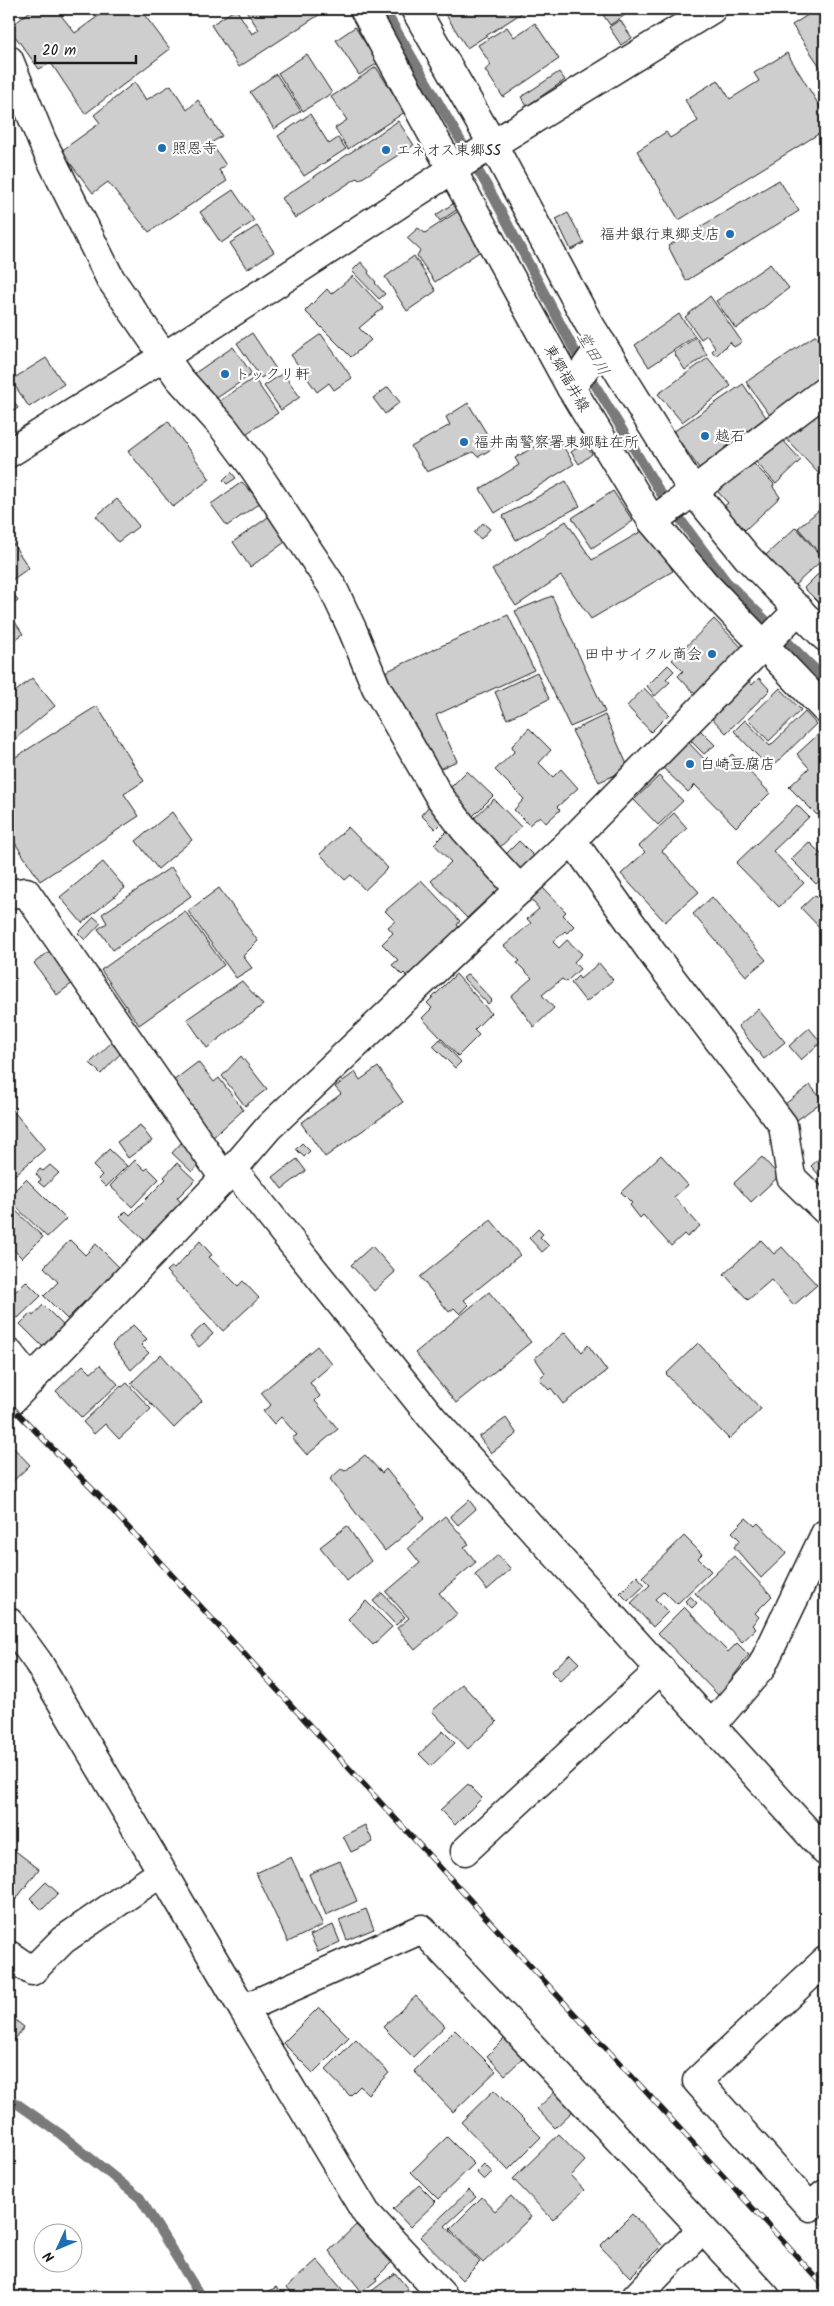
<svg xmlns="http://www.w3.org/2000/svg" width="834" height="2306" viewBox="0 0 834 2306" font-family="Kalam,'Klee One',sans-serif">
<rect width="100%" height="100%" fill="#fff"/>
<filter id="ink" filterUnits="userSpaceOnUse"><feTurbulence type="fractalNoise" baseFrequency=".02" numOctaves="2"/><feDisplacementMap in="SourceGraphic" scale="10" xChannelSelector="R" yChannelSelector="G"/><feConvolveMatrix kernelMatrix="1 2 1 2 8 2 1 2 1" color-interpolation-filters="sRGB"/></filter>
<g filter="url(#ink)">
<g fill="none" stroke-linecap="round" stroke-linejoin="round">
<path stroke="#7a7a7a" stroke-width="10" d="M384 9 494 198 577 355 660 492 726 581 825 679
M9 2098 59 2133 140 2198 201 2297"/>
</g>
<path fill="#cecece" stroke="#1c1c1c" d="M33 9H56L75 33 108 9H140L170 49 85 114 51 63 39 69 9 28Z
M236 9 252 34 259 30 245 9H328L239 67 211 25Z
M442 9H528L467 48Z
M599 9H634L610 25Z
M817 9H825V74L792 25Z
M620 20 632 38 621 45 609 27Z
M535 23 559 59 503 97 485 70 491 65 478 45 507 27 514 37Z
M355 27 378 63 359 75 336 40Z
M787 53 825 115V130L679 220 637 151 666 132 670 138 698 121 685 100 718 80 730 99 759 81 754 73Z
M307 54 332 93 303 111 278 73Z
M376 67 405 112 348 149 335 128 347 120 331 97Z
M559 72 565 80 527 106 521 97Z
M276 74 301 111 274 129 250 92Z
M135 82 146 100 171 85 187 110 198 100 222 136 211 143 226 165 219 170 227 181 149 232 108 182 93 193 61 151 100 123 94 115Z
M310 114 329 144 338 138 346 149 304 176 278 136Z
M398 121 414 145 359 180 357 178 295 218 282 198Z
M779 180 799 211 686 281 668 246Z
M233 190 254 221 221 243 200 212Z
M454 203 458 209 440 221 436 215Z
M460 210 482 250 435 282 417 256 420 250 407 238 418 228 425 233Z
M568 213 584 243 571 250 556 219Z
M257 226 274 252 247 269 230 243Z
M414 256 436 291 407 311 385 277Z
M361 262 369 271 368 273 376 282 375 283 385 294 379 299 352 271Z
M770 264 789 288 736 329 716 301Z
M353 276 383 308 359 328 371 340 351 357 305 311 327 289 331 294Z
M710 296 742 342 734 347 730 342 716 356 712 351 715 348 707 335 701 339 685 317Z
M679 314 695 336 649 367 635 345Z
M252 333 276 369 261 378 237 343Z
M321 334 352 378 334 390 329 383 317 392 291 355Z
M816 335 825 347V378L772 418 746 382Z
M696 337 707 355 685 370 674 353Z
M233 347 252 374 214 400 195 373Z
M46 358 64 384 29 407 11 380Z
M708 358 731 386 682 422 658 394Z
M283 373 300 397 281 410 264 386Z
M254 378 278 413 241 437 218 402Z
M743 384 768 420 699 468 673 432Z
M388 387 400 402 385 414 373 398Z
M9 395 18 408 9 414Z
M825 402V468L819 474 782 434Z
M468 403 495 447 478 457 473 452 427 472 411 447 450 425 446 417Z
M168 421 210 479 173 507 128 451Z
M780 437 801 460 776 484 755 461Z
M549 438 553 443 559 440 574 464 495 513 480 489 519 465 515 458Z
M584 443 592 454 579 464 571 452Z
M751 461 774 484 773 487 780 497 745 530 723 507 728 503 716 490Z
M231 472 236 478 227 484 223 480Z
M566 481 580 506 516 540 503 516Z
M242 482 261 502 227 526 211 504Z
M613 491 633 521 592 548 572 518Z
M117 499 139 526 118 542 96 516Z
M825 505V557L824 558 798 528Z
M271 515 288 540 250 567 233 542Z
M566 521 592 560 647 528 673 571 591 619 561 576 516 606 492 570Z
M483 523 490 529 481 539 474 533Z
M796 527 823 559 795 585 766 555Z
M9 538 29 568 9 582Z
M823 569 825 571V598L820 604 804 588Z
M9 588 18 601 9 608Z
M552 596 605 712 570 727 515 611Z
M9 613 23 634 9 644Z
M508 615 534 670 436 715 457 761 430 773 383 673Z
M714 619 743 649 696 695 678 676 683 671 672 660Z
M668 665 674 671 666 679 670 682 655 696 647 686Z
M537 672 549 699 507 719 495 692Z
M32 678 55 706 15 739 9 732V697Z
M746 678 752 685 759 678 770 690 726 733 708 714Z
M644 688 669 714 651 732 627 706Z
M780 688 801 710 769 741 748 719Z
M97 706 144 781 124 794 139 816 40 881 9 834V761Z
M805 712 816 724 770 769 734 731 745 720 770 746Z
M605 715 629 769 599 782 572 731Z
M529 728 551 750 539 763 553 777 561 769 578 788 557 807 560 810 546 823 540 816 529 825 514 810 524 799 495 770 514 752 512 746Z
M700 730 715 745 704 754 690 740Z
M823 730 825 733V807L817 815 789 787 809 768 797 754Z
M685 739 713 768 715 767 717 769 732 754 770 793 736 827 695 785 688 792 661 766Z
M467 771 493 796 471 818 446 792Z
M659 776 683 801 658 825 634 800Z
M494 799 521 827 498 849 471 821Z
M430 805 444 820 435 829 421 815Z
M797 805 809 817 773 851 804 883 779 907 736 863Z
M172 812 192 840 158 869 136 841Z
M674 813 687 828 662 851 699 892 665 922 621 874 645 852 639 846Z
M348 827 388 868 365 890 351 875 345 880 320 854Z
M449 829 488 869 484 873 502 892 489 905 485 901 467 918 431 881 451 862 434 844Z
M519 841 536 858 520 874 503 857Z
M809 842 825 858V875L816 884 791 859Z
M103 862 125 888 82 923 60 897Z
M171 867 191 896 113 950 98 929 107 923 102 914Z
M421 880 460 921 457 925 461 929 410 979 404 973 402 975 392 965 398 960 382 944 393 933 388 927 395 921 385 911Z
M542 887 566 912 563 915 574 926 567 933 565 931 553 942 559 948 567 940 582 954 574 962 580 969 566 982 562 979 542 995 554 1008 534 1027 511 996 532 978 517 963 520 961 504 946 531 923 527 919 539 909 530 898Z
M219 888 258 941 243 956 252 968 236 978 188 911Z
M815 895 825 907V925L821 929 801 908Z
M712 897 766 960 746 976 693 914Z
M185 911 224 965 139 1025 101 970Z
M94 917 101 923 85 940 78 933Z
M50 951 74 982 57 995 34 963Z
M599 963 613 980 586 1002 571 983 578 976 580 979Z
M456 974 491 1013 474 1030 479 1035 458 1056 422 1018 432 1008 427 1003Z
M468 974 492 1000 488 1004 463 978Z
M242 981 263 1005 207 1048 187 1019Z
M758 1009 785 1042 764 1059 738 1026Z
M809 1028 821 1042 801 1060 789 1046Z
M440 1039 461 1062 455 1068 433 1046Z
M112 1042 122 1052 101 1074 90 1063Z
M241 1056 267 1089 245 1106 222 1076Z
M198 1062 214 1082 219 1078 243 1110 211 1139 169 1084Z
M378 1067 403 1102 325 1157 301 1123 341 1094 335 1087 355 1072 360 1080Z
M810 1085 823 1101 797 1120 785 1104Z
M9 1106 45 1149 9 1180V1155L11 1153 9 1151Z
M140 1125 152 1141 128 1158 117 1142Z
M181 1143 199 1164 192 1172 172 1153Z
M302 1143 310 1151 304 1157 296 1149Z
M109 1149 127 1166 106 1187 98 1179 102 1175 93 1166Z
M824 1154 825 1155V1182L811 1166Z
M661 1155 688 1185 674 1197 700 1226 687 1237 684 1234 671 1246 643 1215 640 1218 630 1205 632 1203 621 1192Z
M762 1157 779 1176 751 1202 734 1183Z
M297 1159 306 1171 282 1189 273 1177Z
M135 1160 145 1170 148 1168 159 1179 132 1207 110 1186Z
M177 1163 195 1180 177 1198 182 1203 145 1241 120 1217 126 1211 130 1215 166 1179 164 1177Z
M50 1165 59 1173 44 1187 38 1182 41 1180 36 1174 40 1169 43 1171Z
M26 1179 66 1219 47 1237 9 1200V1196Z
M9 1204 43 1237 22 1258 9 1245Z
M491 1220 520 1255 464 1300 469 1305 460 1314 454 1308 449 1312 420 1277Z
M538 1229 543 1234 540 1237 549 1246 542 1252 529 1238Z
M70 1240 85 1255 96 1244 119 1267 99 1288 101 1291 89 1303 86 1300 67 1319 44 1296 58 1282 44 1267Z
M761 1240 774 1254 782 1247 817 1285 794 1305 771 1280 748 1300 724 1274Z
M200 1241 212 1255 209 1257 238 1286 243 1281 259 1298 223 1331 166 1271 171 1267 174 1269Z
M372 1246 395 1272 374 1291 351 1265Z
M26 1281 41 1296 18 1318 15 1315 12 1317 9 1313V1298Z
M489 1292 531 1342 456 1403 415 1353Z
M43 1305 67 1329 48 1352 20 1324 31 1313 33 1316Z
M204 1324 213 1334 199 1347 190 1337Z
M133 1325 147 1339 141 1345 149 1353 131 1370 112 1345Z
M565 1332 582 1352 588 1345 607 1371 563 1404 551 1388 549 1390 539 1379 545 1373 535 1358Z
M698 1343 761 1409 729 1439 666 1374Z
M317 1346 332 1364 310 1383 320 1396 315 1401 338 1429 307 1455 292 1438 297 1435 281 1417 274 1424 263 1411 271 1405 261 1393Z
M161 1354 202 1401 174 1428 131 1383Z
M83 1365 91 1373 100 1365 118 1384 82 1418 56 1391Z
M127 1383 151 1409 119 1439 105 1424 94 1434 83 1422 121 1386 122 1387Z
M506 1418 517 1434 491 1453 479 1437Z
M12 1446 30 1465 9 1485V1450Z
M365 1455 382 1473 386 1469 425 1518 385 1551 330 1479 341 1469 345 1471Z
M469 1500 476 1509 458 1525 450 1516Z
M445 1516 469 1544 464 1547 476 1562 439 1593 457 1614 415 1650 397 1628 409 1618 386 1592 420 1563 408 1548Z
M746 1518 755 1526 758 1523 787 1553 761 1578 734 1547 740 1540 732 1532Z
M347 1526 371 1561 347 1581 320 1547Z
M684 1536 702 1554 698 1558 711 1571 677 1604 664 1591 655 1599 668 1612 653 1627 631 1603 650 1585 642 1577Z
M498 1555 511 1569 487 1590 475 1575Z
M734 1556 772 1596 755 1613 759 1617 752 1625 756 1629 742 1642 695 1593Z
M637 1576 645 1585 628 1601 620 1593Z
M382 1593 405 1617 396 1625 373 1601Z
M690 1596 697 1603 692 1608 685 1601Z
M366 1601 392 1627 373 1645 348 1619Z
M684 1607 728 1652 737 1643 749 1655 719 1696 658 1633Z
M570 1654 579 1663 560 1681 551 1672Z
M462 1684 497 1722 468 1749 432 1711Z
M443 1731 455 1743 431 1766 419 1754Z
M468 1784 482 1798 455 1825 440 1810Z
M365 1825 373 1842 351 1852 343 1836Z
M9 1846 39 1869 10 1907 9 1906Z
M291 1857 323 1925 288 1942 256 1873Z
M340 1861 357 1901 326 1915 309 1874Z
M46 1882 58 1893 42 1910 30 1898Z
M366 1909 374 1929 347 1940 339 1920Z
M333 1925 340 1942 318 1952 310 1935Z
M416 1996 445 2026 413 2057 383 2027Z
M319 2007 349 2037 313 2073 283 2043Z
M9 2015 24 2027 9 2047Z
M455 2030 496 2071 453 2112 414 2071Z
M506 2037 525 2056 505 2075 487 2056Z
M356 2039 389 2073 368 2094 360 2086 350 2096 325 2070Z
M494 2090 541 2137 508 2170 461 2122Z
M556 2091 574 2110 555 2128 537 2109Z
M559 2134 585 2161 571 2176 584 2190 553 2220 513 2179Z
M447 2137 474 2164 438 2199 411 2172Z
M484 2164 492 2172 484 2180 476 2172Z
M419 2185 436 2202 410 2227 393 2209Z
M469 2190 476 2197 445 2226 480 2262 462 2280 420 2237Z
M511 2196 531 2217 483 2263 450 2229 482 2197 495 2211Z
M632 2214 662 2245 630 2277 600 2246Z
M356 2225 392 2262 376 2278 377 2280 362 2292 329 2251Z
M317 2260 347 2295 344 2297H295L287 2287Z
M395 2273 408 2289 397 2297H364Z
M276 2287 283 2297H260Z"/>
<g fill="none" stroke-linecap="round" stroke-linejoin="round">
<defs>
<path id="minor" d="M9 60 42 141 110 278 179 378 223 427 253 467 332 586 353 631 376 687 439 796 465 830 520 890
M571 388 602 344
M9 453 165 356 453 169 712 9
M652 521 679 502 825 391
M572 840 653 954 783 1125 791 1177 825 1210
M9 894 26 892 224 1178
M233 1169 433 1419 825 1851
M9 1353 31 1381
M9 1403 233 1169 269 1127 572 840 799 609
M9 1622 38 1662 243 2009
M712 1725 761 1668 825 1534
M465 1851 661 1669
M9 1955 32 1971 63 1940 162 1872
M825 1961 697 2081 810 2207 825 2194
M444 2297 366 2213 243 2009 422 1929 766 2297
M636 2297 702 2229"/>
<path id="secondary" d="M364 9 571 388 652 521 705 584 825 709
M415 9 493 145 588 322 693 491 747 557 825 637"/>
</defs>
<use href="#minor" stroke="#1c1c1c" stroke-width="31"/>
<use href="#secondary" stroke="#1c1c1c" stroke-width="31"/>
<use href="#minor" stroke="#fff" stroke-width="28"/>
<use href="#secondary" stroke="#fff" stroke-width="28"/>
<defs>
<path id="rail" d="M9 1404 103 1500 825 2287"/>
</defs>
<use href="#rail" stroke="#1c1c1c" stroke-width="5.5"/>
<use href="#rail" stroke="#fff" stroke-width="4" stroke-dasharray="11" stroke-linecap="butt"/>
</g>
</g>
<g fill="#1f6fb2" stroke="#fff" stroke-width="2">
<circle cx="162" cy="148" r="5"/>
<circle cx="386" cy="150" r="5"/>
<circle cx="730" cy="234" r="5"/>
<circle cx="225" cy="374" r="5"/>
<circle cx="705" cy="436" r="5"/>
<circle cx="464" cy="442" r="5"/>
<circle cx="712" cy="654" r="5"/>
<circle cx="690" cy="764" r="5"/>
</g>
<g text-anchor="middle" stroke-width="4.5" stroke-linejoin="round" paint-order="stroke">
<g font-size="15" fill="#1c1c1c" stroke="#fff" text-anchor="start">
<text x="172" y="153">照恩寺</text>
<text x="396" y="155">エネオス東郷SS</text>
<text x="720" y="239" text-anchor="end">福井銀行東郷支店</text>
<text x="235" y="379">トックリ軒</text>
<text x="715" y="441">越石</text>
<text x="474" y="447">福井南警察署東郷駐在所</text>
<text x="702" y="659" text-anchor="end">田中サイクル商会</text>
<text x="700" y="769">白崎豆腐店</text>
</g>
<g font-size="15" fill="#1c1c1c" stroke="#fff">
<text transform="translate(567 378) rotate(60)" y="5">東郷福井線</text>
</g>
<g font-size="16" font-style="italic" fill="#5a5a5a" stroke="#fff">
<text transform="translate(594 353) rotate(60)" y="6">堂田川</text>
</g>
</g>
<rect width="834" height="2306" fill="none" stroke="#fff" stroke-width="30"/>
<rect x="15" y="15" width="804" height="2276" fill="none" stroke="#1c1c1c" stroke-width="2" filter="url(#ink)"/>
<g transform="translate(58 2248) rotate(226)"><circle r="24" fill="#ffffff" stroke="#a4a4a4"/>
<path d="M0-4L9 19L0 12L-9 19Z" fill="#1f6fb2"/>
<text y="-8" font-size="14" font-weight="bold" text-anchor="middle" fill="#1c1c1c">N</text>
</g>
<path d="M35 55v8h101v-8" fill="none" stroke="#1c1c1c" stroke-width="2.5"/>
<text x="42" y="55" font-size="15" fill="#1c1c1c" stroke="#ffffff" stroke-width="4" paint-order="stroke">20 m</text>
</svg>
